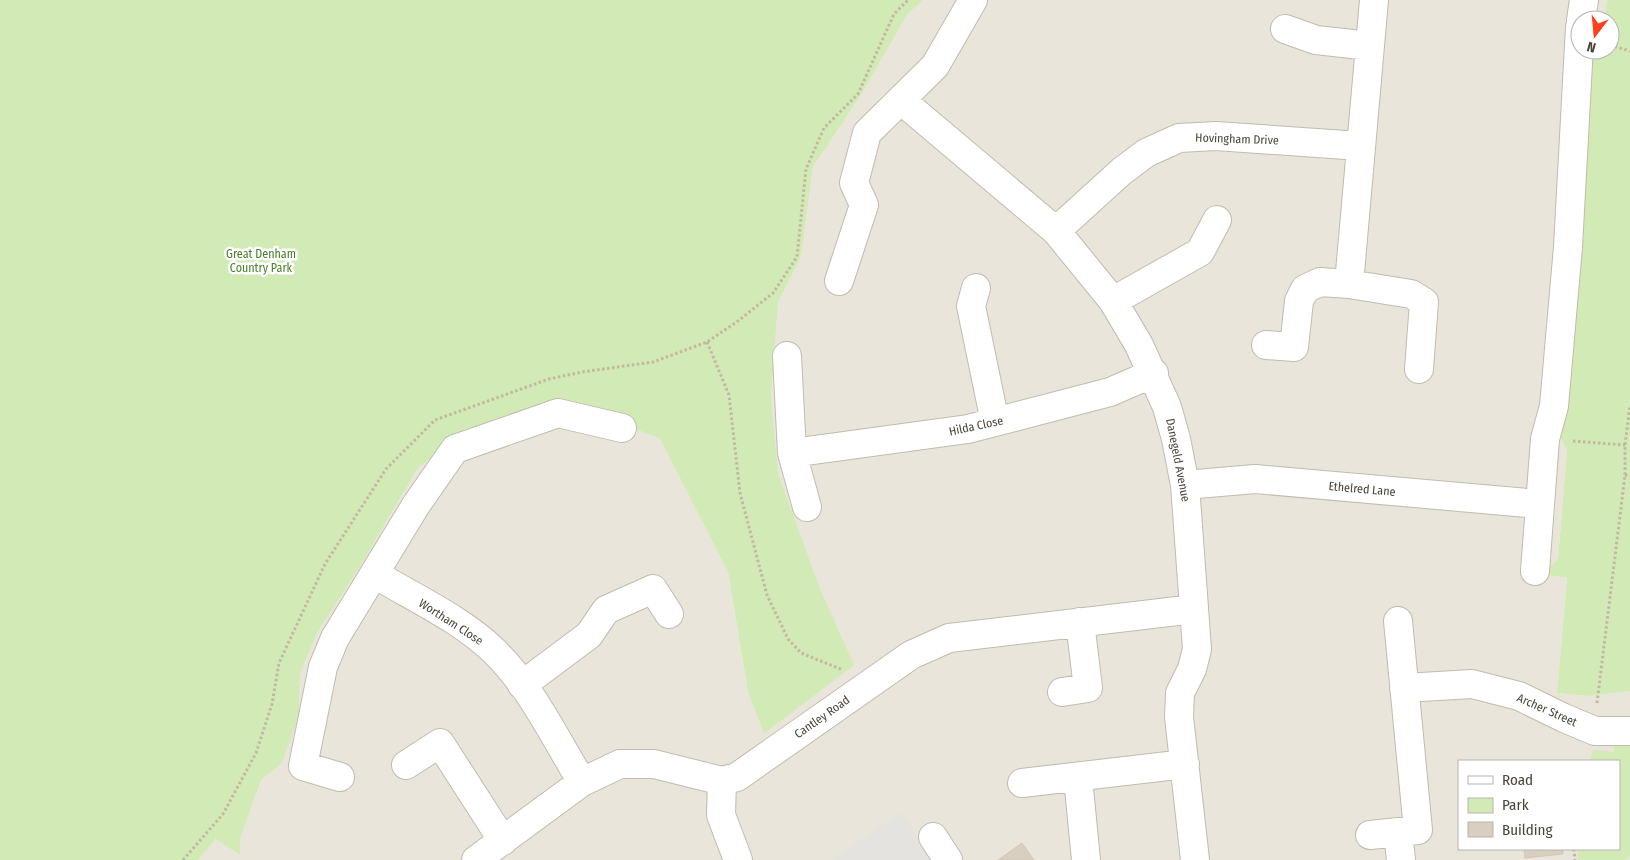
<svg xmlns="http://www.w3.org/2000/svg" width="1630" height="860" viewBox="0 0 1630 860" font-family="'Fira Sans Condensed',sans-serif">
<rect width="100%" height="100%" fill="#f6f3ec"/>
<path fill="#eae5da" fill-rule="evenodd" d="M923 0H1607L1604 20H1580L1587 50 1561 438 1567 451 1558 559 1548 568V575L1567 578 1557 693 1588 696 1630 691V860H198L216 839 240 854V839L261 780 282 762 299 716 300 674 317 633 359 568 418 468 448 445 598 414 660 439 728 572 748 692 764 734 853 665 821 591 778 473 771 399 778 303 801 257 813 167 863 92 907 15ZM1459 761H1619V849H1459Z"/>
<path fill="#d2eab5" d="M0 0H923L907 15 863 92 813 167 801 257 778 303 771 397 778 473 821 591 854 665 764 734 748 692 728 572 660 439 598 414 448 445 418 468 359 568 317 633 300 674 299 716 282 763 261 780 240 839V855L216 839 198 860H0Z
M1607 0H1630V691L1588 696 1557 693 1567 578 1548 575V568L1558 559 1567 451 1561 438 1587 50H1610V20H1604Z
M1630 741V856L1626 860H1578L1577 849H1619V761H1590L1593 750 1614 752V742Z"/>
<path fill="#e5e3e0" d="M901 813 933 860H832Z"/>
<path fill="#d8cfc1" stroke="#d3c7b4" d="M1022 843 1034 860H998Z
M1524 849H1563V854L1525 858Z"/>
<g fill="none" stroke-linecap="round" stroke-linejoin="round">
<defs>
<path id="minor" d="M1581 20 1584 0
M1285 29 1316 40 1370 46
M902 101 1056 231 1113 301 1139 345 1167 407 1176 439 1185 485 1197 649 1192 669 1180 693 1179 717 1195 860
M1056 231 1122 171 1146 153 1179 138 1216 136 1360 146
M839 281 864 205 854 183 867 133 935 66 973 0
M1349 284 1411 294 1424 302 1419 369
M976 288 971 306 995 422
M1113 301 1200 252 1217 220
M1266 345 1294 347 1299 301 1305 289 1320 282 1349 284 1374 0
M787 356 792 453 807 507
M792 453 968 429 1110 392 1154 373
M1185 485 1255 479 1539 504
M1535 571 1545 439 1554 406 1568 247 1580 27
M375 574C414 598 461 619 494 651 531 687 555 738 582 782
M522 685 589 635 606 610 653 589 669 614
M1404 688 1472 684 1519 696 1564 718 1595 731H1630
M1062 692 1088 688 1080 622
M406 765 440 743 503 841
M340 777 303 766 323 667 335 638 416 505 455 449 558 413 622 428
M1078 778 1086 860
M722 781 721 815 738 860
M1022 783 1185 764
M1398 833 1401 860
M1370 835 1418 830 1398 621
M933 837 948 860
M476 860 582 782 620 764H654L722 781 737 777 911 655 949 638 1194 609"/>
</defs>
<use href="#minor" stroke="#c2bbae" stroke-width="30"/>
<path stroke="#c4b79f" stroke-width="3" stroke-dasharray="2.5 2.5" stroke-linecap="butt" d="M1610 45 1630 51
M707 342 729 395 740 493 767 595 788 639 801 653 843 670
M1573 441 1625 445
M1625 475 1630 476
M1597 703 1625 475V445L1630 405
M1574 849 1575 860
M183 860 223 814 256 753 272 704 279 663 325 564 386 469 435 420 549 379 582 372 653 362 707 342 738 321 773 293 797 257 806 169 824 128 858 94 894 14 908 0"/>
<use href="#minor" stroke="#fff" stroke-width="28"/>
</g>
<g text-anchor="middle" stroke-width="5" stroke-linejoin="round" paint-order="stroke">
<g font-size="12" fill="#4b4439" stroke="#fff">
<text transform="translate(1237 139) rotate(2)" y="4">Hovingham Drive</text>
<text transform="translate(976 426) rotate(-12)" y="4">Hilda Close</text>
<text transform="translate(1178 460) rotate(79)" y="4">Danegeld Avenue</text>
<text transform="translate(1362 489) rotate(5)" y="4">Ethelred Lane</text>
<text transform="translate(451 622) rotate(33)" y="4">Wortham Close</text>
<text transform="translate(1547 710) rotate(24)" y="4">Archer Street</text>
<text transform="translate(822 717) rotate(-35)" y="4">Cantley Road</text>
</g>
<g font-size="12" fill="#4a7f2a" stroke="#fff">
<text x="261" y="258">Great Denham<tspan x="261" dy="14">Country Park</tspan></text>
</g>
</g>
<rect x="1458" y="760" width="162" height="90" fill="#ffffff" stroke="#b7b4b0"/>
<rect x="1468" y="776" width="25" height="8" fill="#ffffff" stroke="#b7b4b0"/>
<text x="1502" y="785" font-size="15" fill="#4b4439">Road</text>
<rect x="1468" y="798" width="25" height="15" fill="#d2eab5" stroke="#b7b4b0"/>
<text x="1502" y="810" font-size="15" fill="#4b4439">Park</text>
<rect x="1468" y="822" width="25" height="15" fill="#d8cfc1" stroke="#b7b4b0"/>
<text x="1502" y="835" font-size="15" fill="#4b4439">Building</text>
<g transform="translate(1595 35) rotate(196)"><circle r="24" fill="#ffffff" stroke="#b7b4b0"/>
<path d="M0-4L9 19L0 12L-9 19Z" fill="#fc3f1d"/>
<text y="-8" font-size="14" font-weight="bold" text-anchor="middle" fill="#4b4439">N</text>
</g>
</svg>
